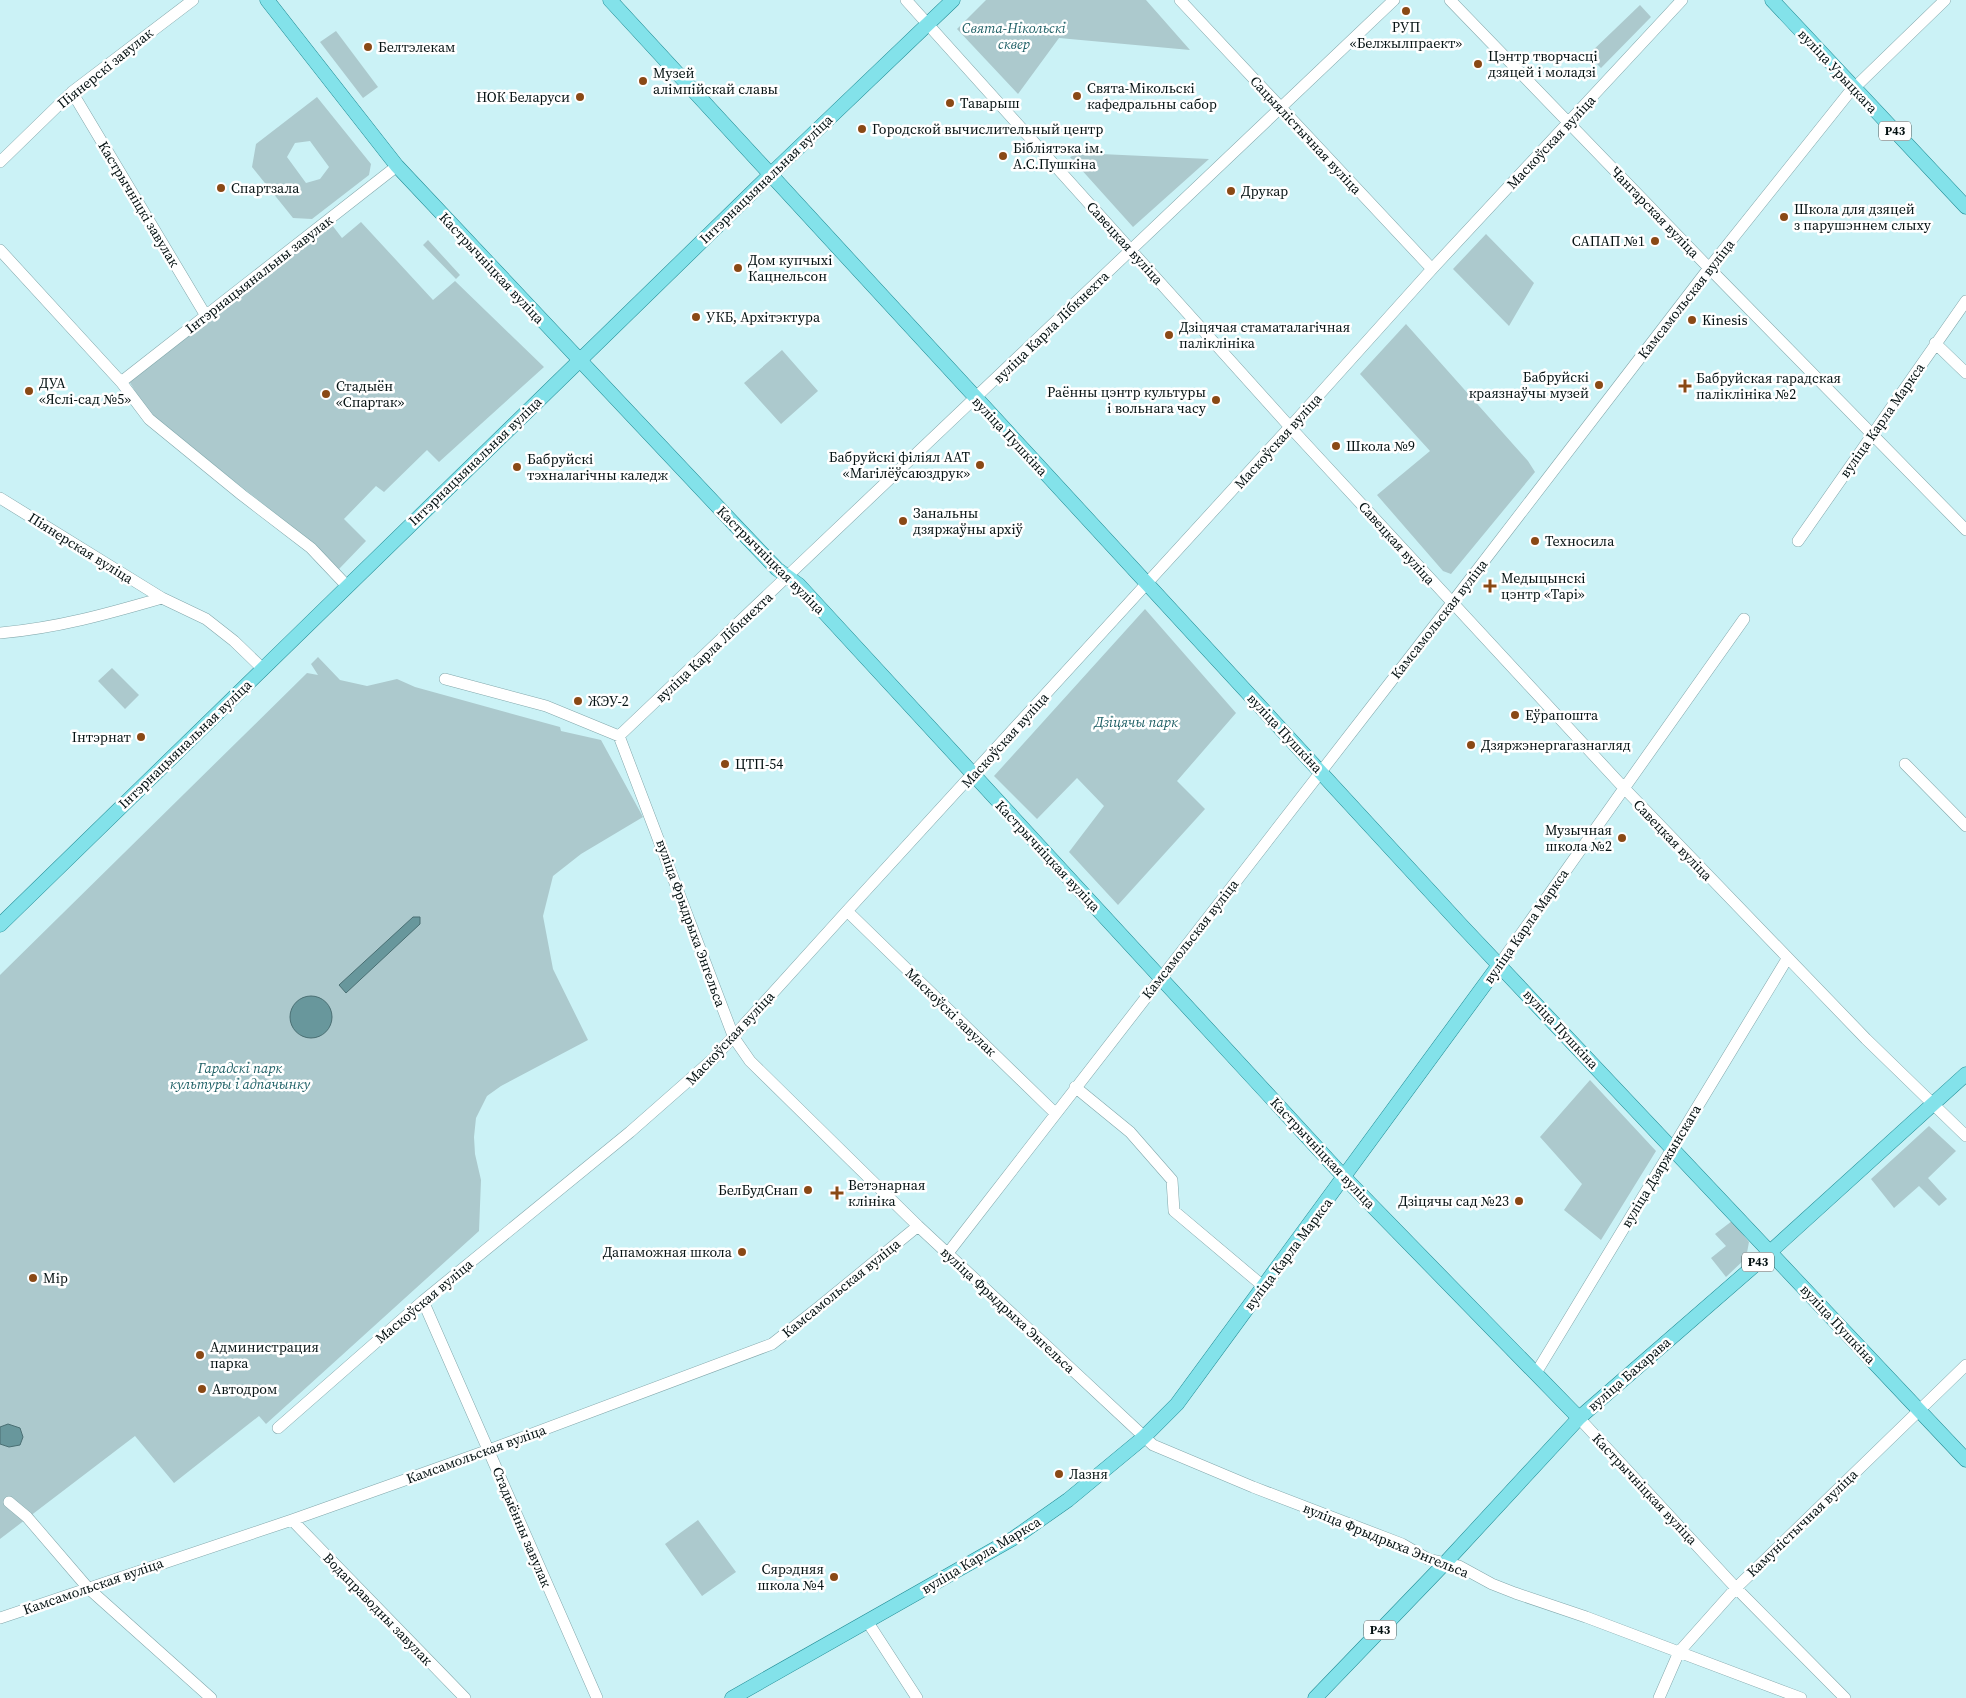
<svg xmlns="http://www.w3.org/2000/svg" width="1966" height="1698" viewBox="0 0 1966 1698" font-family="'Source Serif 4',serif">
<rect width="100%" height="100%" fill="#cbf2f6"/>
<path fill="#acc9cd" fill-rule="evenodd" d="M986 0H1146L1190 50 1059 38 1018 94 957 29Z
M1640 5 1651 17 1601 68 1588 55Z
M336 31 378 87 363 98 320 42Z
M317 97 371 164 369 175 312 219 293 218 252 167 256 144ZM310 141 329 167 320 179 306 183 287 157 295 143Z
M1079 153 1209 159 1133 227 1070 157Z
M361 222 433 300 455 281 544 367 439 462 427 450 384 492 376 486 344 519 366 541 339 569 305 537 157 420 144 406 129 381 332 225 342 238Z
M1486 234 1534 283 1509 326 1453 269Z
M428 240 460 275 456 279 423 245Z
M1406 324 1528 461 1535 472 1451 574 1443 571 1377 495 1430 451 1360 374Z
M782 350 818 391 781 424 744 383Z
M1145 609 1236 713 1177 781 1205 809 1118 905 1069 852 1104 806 1077 778 1037 819 994 776Z
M318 657 340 680 367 686 397 679 415 687 560 727 561 731 601 740 643 817 581 854 553 876 543 916 553 969 588 1040 501 1086 487 1096 476 1118 474 1137 475 1154 481 1180 479 1231 266 1424 259 1416 174 1483 135 1436 0 1539V975L307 673 318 675 311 664Z
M112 668 139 695 125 709 98 681Z
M1590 1080 1656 1151 1601 1240 1564 1210 1582 1184 1540 1137Z
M1929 1126 1956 1151 1928 1178 1947 1199 1939 1206 1919 1186 1894 1208 1871 1179Z
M1732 1221 1749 1242 1746 1258 1726 1277 1711 1258 1726 1246 1715 1234Z
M698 1520 736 1572 702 1596 665 1544Z"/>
<path fill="#68979c" stroke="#4a6f73" d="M413 917H420V924L346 993 339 985Z
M290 1017a21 21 0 1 1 42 0a21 21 0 1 1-42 0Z
M8 1424 20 1428 23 1437 20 1445 9 1447 0 1444V1427Z"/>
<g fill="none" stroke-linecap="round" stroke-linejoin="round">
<defs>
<path id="minor" d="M906 0 1290 427 1624 788 1866 1039 1966 1136
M1180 0 1432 269
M1450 0 1709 268 1966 530
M72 92 206 316
M0 162 72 92 193 0
M0 250 121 382 397 166
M1935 343 1966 373
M121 382 149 419 242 495 311 548 347 586
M0 498 162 598 206 619 234 641 263 669
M1798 541 1966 301
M0 633C57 628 107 614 162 598
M445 679 546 706 619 736 734 1038 750 1061 918 1226 1153 1445 1253 1487 1402 1544 1428 1559 1459 1566 1492 1584 1515 1593 1586 1617 1801 1698
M619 736 1394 0
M1905 764 1966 826
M847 911 1055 1113
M1499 965 1744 619
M1075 1087 1130 1132 1172 1180 1174 1211 1263 1286
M948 1253 1451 604 1709 268 1848 94 1945 0
M423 1301 597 1698
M1536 1373 1787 959
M1579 1418 1736 1588 1845 1698
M278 1428 423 1301 630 1132 713 1059 847 911 1299 417 1432 269 1682 0
M9 1502 27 1517 88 1588 211 1698
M292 1520 465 1698
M0 1618 292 1520 489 1450 772 1344 819 1307 918 1226
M867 1621 917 1698
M1659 1698 1679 1652 1736 1588 1966 1365"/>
<path id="major" d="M267 0 397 166 735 525 777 569 799 585 1344 1177 1579 1418
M610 0 1463 927 1966 1460
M1772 0 1966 207
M0 925 770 175 953 0
M732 1698 1014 1538 1068 1500 1143 1438 1177 1404 1499 965
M1315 1698 1446 1562 1579 1418 1770 1252 1966 1074"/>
</defs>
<use href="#minor" stroke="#82a7ab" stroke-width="12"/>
<use href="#major" stroke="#218c95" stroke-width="15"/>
<use href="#minor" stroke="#fff" stroke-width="11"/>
<use href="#major" stroke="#83e2ea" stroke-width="14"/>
</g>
<g fill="#8a4915" stroke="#fff" stroke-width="2">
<circle cx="1406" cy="11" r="5"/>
<circle cx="368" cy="47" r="5"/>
<circle cx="1478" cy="64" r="5"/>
<circle cx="643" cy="81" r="5"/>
<circle cx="1077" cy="96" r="5"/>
<circle cx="580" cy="97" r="5"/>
<circle cx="950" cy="103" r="5"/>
<circle cx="862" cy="129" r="5"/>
<circle cx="1003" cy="156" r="5"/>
<circle cx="221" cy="188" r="5"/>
<circle cx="1231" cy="191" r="5"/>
<circle cx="1784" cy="217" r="5"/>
<circle cx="1655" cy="241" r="5"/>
<circle cx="738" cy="268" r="5"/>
<circle cx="696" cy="317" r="5"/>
<circle cx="1692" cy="320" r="5"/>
<circle cx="1169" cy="335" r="5"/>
<circle cx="1599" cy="385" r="5"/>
<path d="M1682.5 378.5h5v5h5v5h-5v5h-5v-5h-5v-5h5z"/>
<circle cx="29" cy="391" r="5"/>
<circle cx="326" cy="394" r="5"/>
<circle cx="1216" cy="400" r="5"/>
<circle cx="1336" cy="446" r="5"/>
<circle cx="980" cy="465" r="5"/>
<circle cx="517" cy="467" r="5"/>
<circle cx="903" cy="521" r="5"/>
<circle cx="1535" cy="541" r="5"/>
<path d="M1487.5 578.5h5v5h5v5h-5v5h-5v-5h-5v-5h5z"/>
<circle cx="578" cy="701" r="5"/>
<circle cx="1515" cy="715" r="5"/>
<circle cx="141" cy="737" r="5"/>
<circle cx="1471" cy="745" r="5"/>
<circle cx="725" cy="764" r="5"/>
<circle cx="1622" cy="838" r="5"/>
<circle cx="808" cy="1190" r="5"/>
<path d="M834.5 1185.5h5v5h5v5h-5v5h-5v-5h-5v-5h5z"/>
<circle cx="1519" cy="1201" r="5"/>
<circle cx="742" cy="1252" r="5"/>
<circle cx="33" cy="1278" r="5"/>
<circle cx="200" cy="1355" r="5"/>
<circle cx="202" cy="1389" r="5"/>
<circle cx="1059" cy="1474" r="5"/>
<circle cx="834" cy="1577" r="5"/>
</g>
<g text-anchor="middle" stroke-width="5" stroke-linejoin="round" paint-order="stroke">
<g fill="#fff" stroke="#4f5859" stroke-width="1">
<rect x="1879" y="121.5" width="32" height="19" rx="4"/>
<rect x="1742" y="1252.5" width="32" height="19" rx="4"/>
<rect x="1364" y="1620.5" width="32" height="19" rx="4"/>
</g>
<g font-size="12" font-weight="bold" fill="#041112">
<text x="1895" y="135">Р43</text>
<text x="1758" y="1266">Р43</text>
<text x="1380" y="1634">Р43</text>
</g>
<g font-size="14" fill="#041112" stroke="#fff" text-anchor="start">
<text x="1406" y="32" text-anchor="middle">РУП<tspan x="1406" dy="16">«Белжылпраект»</tspan></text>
<text x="378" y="52">Белтэлекам</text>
<text x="1488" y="61">Цэнтр творчасці<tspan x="1488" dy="16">дзяцей і моладзі</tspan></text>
<text x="653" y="78">Музей<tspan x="653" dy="16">алімпійскай славы</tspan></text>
<text x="1087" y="93">Свята-Мікольскі<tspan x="1087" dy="16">кафедральны сабор</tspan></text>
<text x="570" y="102" text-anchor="end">НОК Беларуси</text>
<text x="960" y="108">Таварыш</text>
<text x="872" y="134">Городской вычислительный центр</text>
<text x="1013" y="153">Бібліятэка ім.<tspan x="1013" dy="16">А.С.Пушкіна</tspan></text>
<text x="231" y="193">Спартзала</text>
<text x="1241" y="196">Друкар</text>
<text x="1794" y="214">Школа для дзяцей<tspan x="1794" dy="16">з парушэннем слыху</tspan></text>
<text x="1645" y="246" text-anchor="end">САПАП №1</text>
<text x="748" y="265">Дом купчыхі<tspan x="748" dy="16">Кацнельсон</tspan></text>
<text x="706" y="322">УКБ, Архітэктура</text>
<text x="1702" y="325">Kinesis</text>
<text x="1179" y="332">Дзіцячая стаматалагічная<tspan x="1179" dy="16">паліклініка</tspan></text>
<text x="1589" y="382" text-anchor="end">Бабруйскі<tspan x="1589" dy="16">краязнаўчы музей</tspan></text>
<text x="1696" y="383">Бабруйская гарадская<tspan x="1696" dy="16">паліклініка №2</tspan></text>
<text x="39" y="388">ДУА<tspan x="39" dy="16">«Яслі-сад №5»</tspan></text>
<text x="336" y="391">Стадыён<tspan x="336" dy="16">«Спартак»</tspan></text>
<text x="1206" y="397" text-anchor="end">Раённы цэнтр культуры<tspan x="1206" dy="16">і вольнага часу</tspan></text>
<text x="1346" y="451">Школа №9</text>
<text x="970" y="462" text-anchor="end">Бабруйскі філіял ААТ<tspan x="970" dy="16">«Магілёўсаюздрук»</tspan></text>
<text x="527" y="464">Бабруйскі<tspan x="527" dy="16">тэхналагічны каледж</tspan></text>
<text x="913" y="518">Занальны<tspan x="913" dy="16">дзяржаўны архіў</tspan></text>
<text x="1545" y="546">Техносила</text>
<text x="1501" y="583">Медыцынскі<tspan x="1501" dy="16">цэнтр «Тарі»</tspan></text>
<text x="588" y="706">ЖЭУ-2</text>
<text x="1525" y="720">Еўрапошта</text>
<text x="131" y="742" text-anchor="end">Інтэрнат</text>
<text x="1481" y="750">Дзяржэнергагазнагляд</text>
<text x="735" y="769">ЦТП-54</text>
<text x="1612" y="835" text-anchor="end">Музычная<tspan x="1612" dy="16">школа №2</tspan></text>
<text x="848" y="1190">Ветэнарная<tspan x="848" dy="16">клініка</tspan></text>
<text x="798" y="1195" text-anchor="end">БелБудСнап</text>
<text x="1509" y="1206" text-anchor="end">Дзіцячы сад №23</text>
<text x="732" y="1257" text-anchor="end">Дапаможная школа</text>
<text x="43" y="1283">Мір</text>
<text x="210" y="1352">Администрация<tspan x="210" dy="16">парка</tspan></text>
<text x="212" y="1394">Автодром</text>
<text x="1069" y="1479">Лазня</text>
<text x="824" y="1574" text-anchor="end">Сярэдняя<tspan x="824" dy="16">школа №4</tspan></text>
</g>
<g font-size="14" font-style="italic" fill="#1c5e64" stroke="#fff">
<text x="1014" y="33">Свята-Нікольскі<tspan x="1014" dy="16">сквер</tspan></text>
<text x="1136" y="727">Дзіцячы парк</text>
<text x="240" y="1073">Гарадскі парк<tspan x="240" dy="16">культуры і адпачынку</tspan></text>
</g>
<g font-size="14" fill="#041112" stroke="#fff">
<text transform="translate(105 68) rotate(-39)" y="5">Піянерскі завулак</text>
<text transform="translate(1838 71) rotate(47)" y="5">вуліца Урыцкага</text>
<text transform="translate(1306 135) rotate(47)" y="5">Сацыялістычная вуліца</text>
<text transform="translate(1551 142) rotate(-47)" y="5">Маскоўская вуліца</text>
<text transform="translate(766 179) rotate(-44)" y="5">Інтэрнацыянальная вуліца</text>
<text transform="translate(139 204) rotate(59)" y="5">Кастрычніцкі завулак</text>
<text transform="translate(1655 212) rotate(46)" y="5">Чангарская вуліца</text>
<text transform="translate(1125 243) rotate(48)" y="5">Савецкая вуліца</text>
<text transform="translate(492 268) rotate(47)" y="5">Кастрычніцкая вуліца</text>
<text transform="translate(259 274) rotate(-38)" y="5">Інтэрнацыянальны завулак</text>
<text transform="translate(1686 299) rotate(-52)" y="5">Камсамольская вуліца</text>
<text transform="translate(1051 327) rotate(-44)" y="5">вуліца Карла Лібкнехта</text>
<text transform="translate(1882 420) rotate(-55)" y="5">вуліца Карла Маркса</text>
<text transform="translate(1010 436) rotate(47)" y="5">вуліца Пушкіна</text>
<text transform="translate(1278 441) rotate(-48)" y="5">Маскоўская вуліца</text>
<text transform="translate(475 461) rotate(-44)" y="5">Інтэрнацыянальная вуліца</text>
<text transform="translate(1397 543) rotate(48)" y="5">Савецкая вуліца</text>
<text transform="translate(81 548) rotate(32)" y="5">Піянерская вуліца</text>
<text transform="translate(771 560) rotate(45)" y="5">Кастрычніцкая вуліца</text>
<text transform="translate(1439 619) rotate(-52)" y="5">Камсамольская вуліца</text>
<text transform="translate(714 647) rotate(-43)" y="5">вуліца Карла Лібкнехта</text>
<text transform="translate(1285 733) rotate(47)" y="5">вуліца Пушкіна</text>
<text transform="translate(1005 740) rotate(-48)" y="5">Маскоўская вуліца</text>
<text transform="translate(185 744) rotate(-44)" y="5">Інтэрнацыянальная вуліца</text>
<text transform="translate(1673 840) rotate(46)" y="5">Савецкая вуліца</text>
<text transform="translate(1048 856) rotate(47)" y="5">Кастрычніцкая вуліца</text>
<text transform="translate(691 923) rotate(70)" y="5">вуліца Фрыдрыха Энгельса</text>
<text transform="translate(1526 926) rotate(-55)" y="5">вуліца Карла Маркса</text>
<text transform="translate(1190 939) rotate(-52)" y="5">Камсамольская вуліца</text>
<text transform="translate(951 1012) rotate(44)" y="5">Маскоўскі завулак</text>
<text transform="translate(1561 1029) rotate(47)" y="5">вуліца Пушкіна</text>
<text transform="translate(730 1038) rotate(-47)" y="5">Маскоўская вуліца</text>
<text transform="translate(1323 1153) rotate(47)" y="5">Кастрычніцкая вуліца</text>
<text transform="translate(1661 1166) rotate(-59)" y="5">вуліца Дзяржынскага</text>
<text transform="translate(1288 1254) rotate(-53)" y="5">вуліца Карла Маркса</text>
<text transform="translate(841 1288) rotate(-39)" y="5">Камсамольская вуліца</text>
<text transform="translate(424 1301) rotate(-40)" y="5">Маскоўская вуліца</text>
<text transform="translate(1008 1310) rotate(43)" y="5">вуліца Фрыдрыха Энгельса</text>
<text transform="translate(1838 1324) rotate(47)" y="5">вуліца Пушкіна</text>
<text transform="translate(1629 1374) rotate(-41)" y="5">вуліца Бахарава</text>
<text transform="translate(476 1454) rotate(-20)" y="5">Камсамольская вуліца</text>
<text transform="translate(1645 1489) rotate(47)" y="5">Кастрычніцкая вуліца</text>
<text transform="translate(1802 1523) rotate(-44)" y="5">Камуністычная вуліца</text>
<text transform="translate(522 1527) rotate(67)" y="5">Стадыённы завулак</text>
<text transform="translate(1386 1540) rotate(22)" y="5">вуліца Фрыдрыха Энгельса</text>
<text transform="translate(981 1555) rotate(-31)" y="5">вуліца Карла Маркса</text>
<text transform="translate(93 1586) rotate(-19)" y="5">Камсамольская вуліца</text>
<text transform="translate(378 1609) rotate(46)" y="5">Водаправодны завулак</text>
</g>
</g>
</svg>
